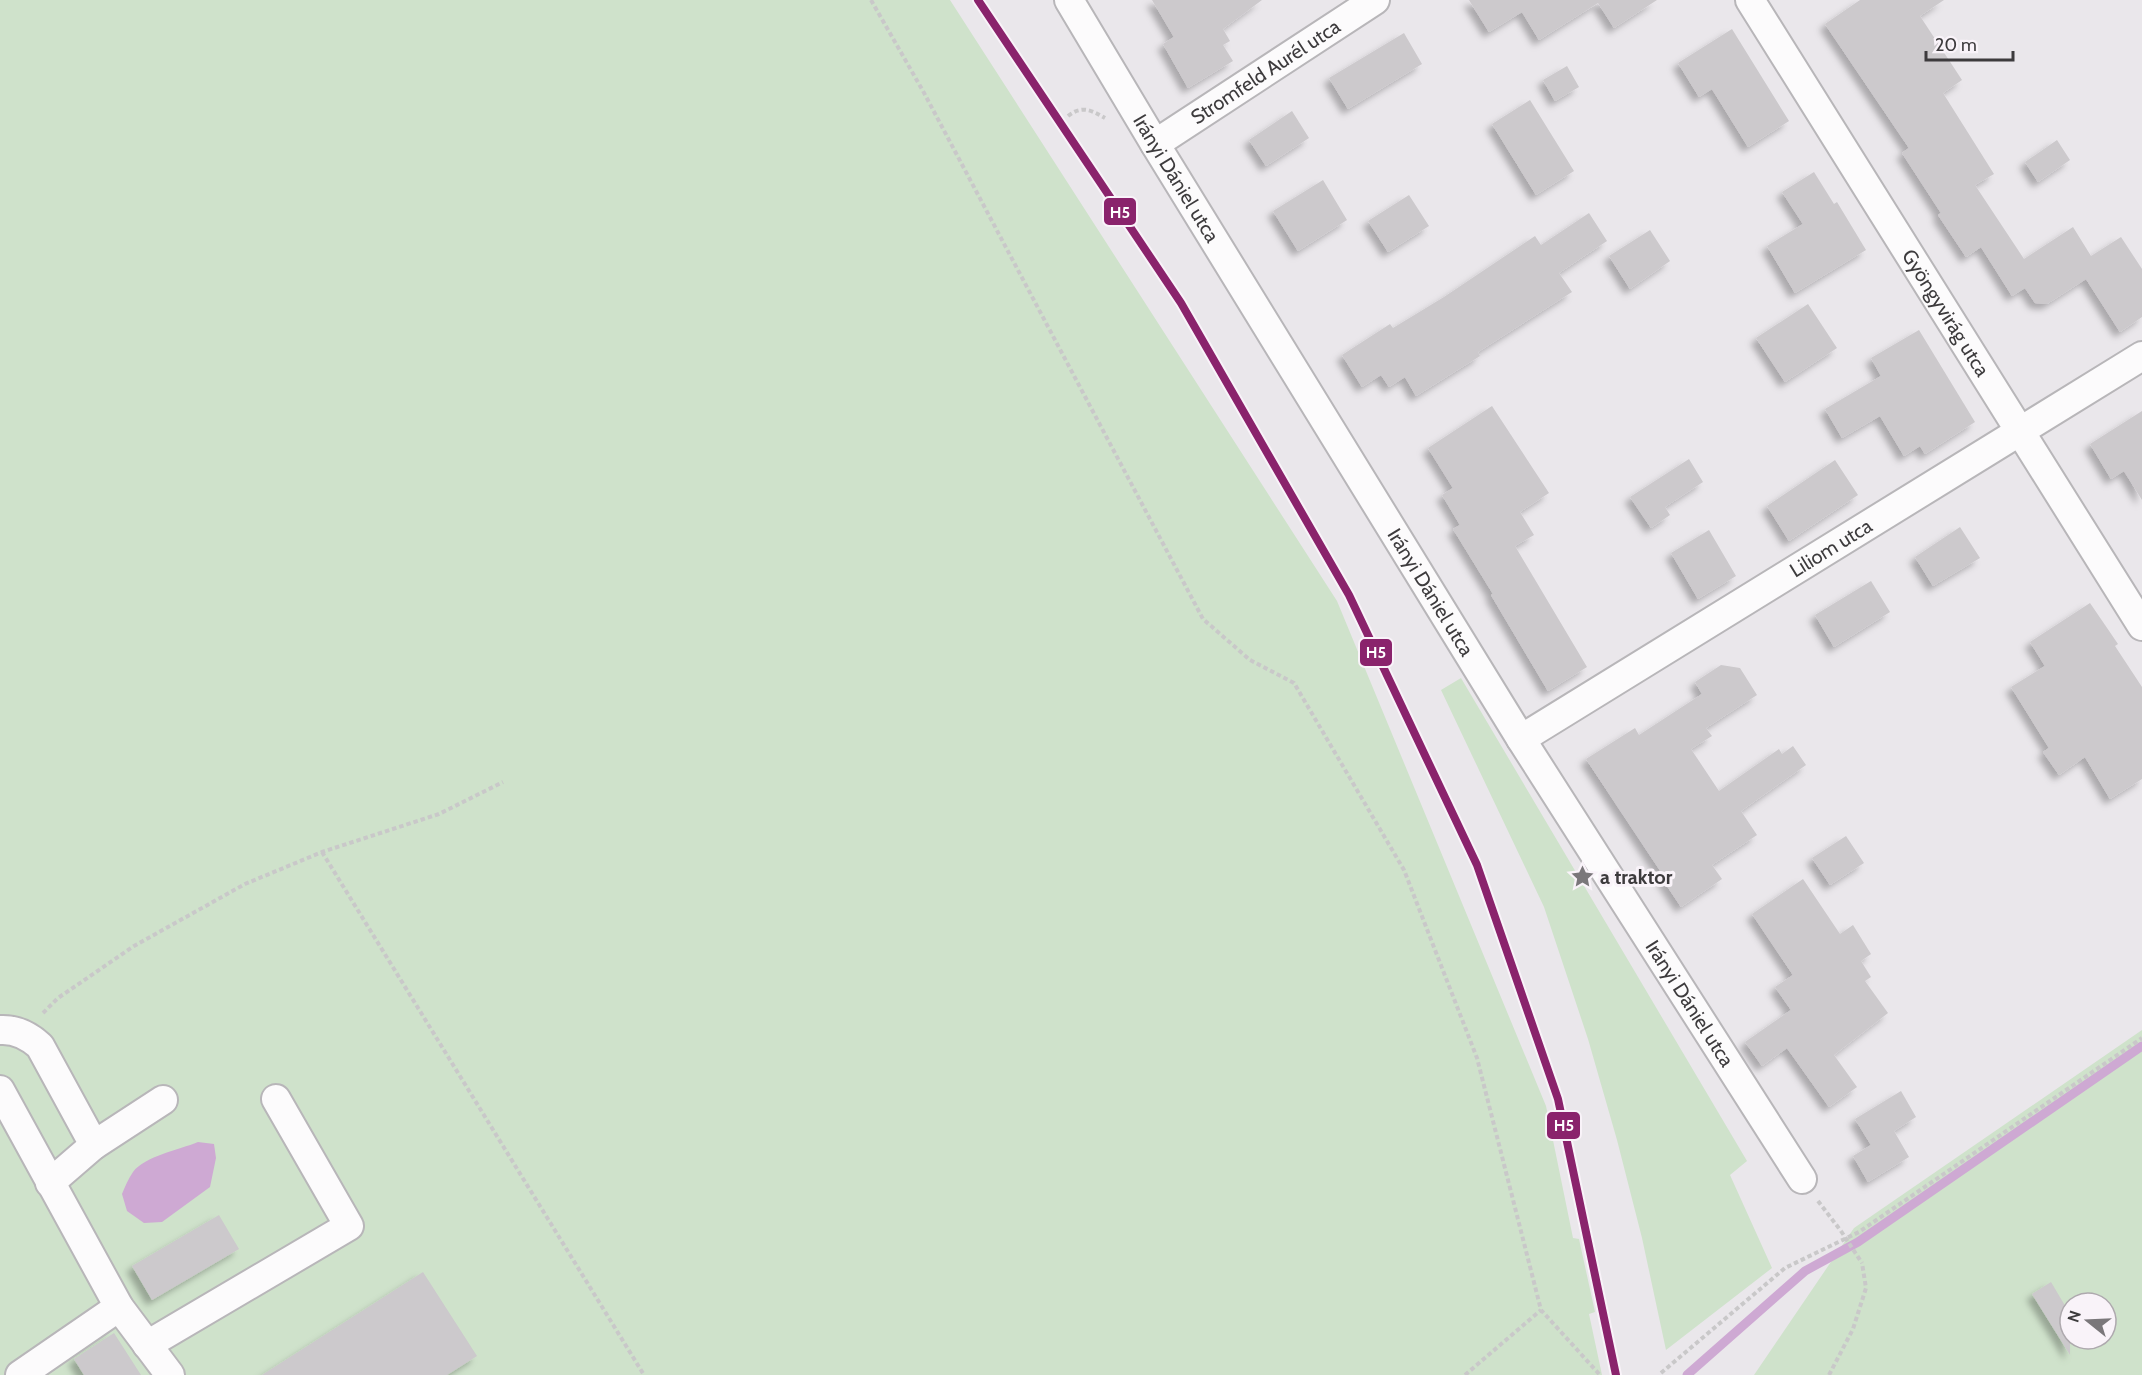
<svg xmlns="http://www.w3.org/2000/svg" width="2142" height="1375" viewBox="0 0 2142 1375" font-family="Cabin,sans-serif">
<defs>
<filter id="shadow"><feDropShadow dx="-5.5" dy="5.5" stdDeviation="3" flood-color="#0004"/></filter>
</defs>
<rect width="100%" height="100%" fill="#eae7eb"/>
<path fill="#cfe2cb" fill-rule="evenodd" d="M0 0H950L1337 601 1546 1106 1573 1238 1579 1239 1595 1312 1589 1314 1602 1375H0Z
M1461 678 1747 1161 1730 1175 1772 1268 1666 1350 1642 1238 1617 1140 1588 1039 1544 907 1441 690Z
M2142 1030V1375H1754L1854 1228ZM2070 1303H2106V1339H2070Z"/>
<path fill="#cea9d3" d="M198 1142 214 1144 216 1158 210 1187 162 1222 144 1223 127 1211 122 1194C125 1187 128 1179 133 1172 145 1156 179 1150 198 1142Z"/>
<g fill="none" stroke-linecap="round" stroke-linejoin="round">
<path stroke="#cea9d3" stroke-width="9" d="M1687 1375 1805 1271 1858 1242 2142 1046"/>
</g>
<path fill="#ccc9cc" filter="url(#shadow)" d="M1152 0H1262L1223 29 1230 41 1223 45 1233 61 1188 88 1163 44 1174 37Z
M1469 0H1657L1614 28 1598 3 1539 40 1522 12 1489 32Z
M1860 0H1944L1920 16 1962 80 1943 93 1994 174 1975 185 2024 259 2073 227 2091 256 2121 237 2142 269V317L2120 332 2086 279 2047 304 2035 303 2025 288 2012 296 1981 247 1966 257 1938 215 1941 213 1902 153 1909 148 1825 24Z
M1732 29 1789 121 1748 147 1712 89 1699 97 1678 63Z
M1404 33 1422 64 1348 109 1329 78Z
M1567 66 1579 87 1555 101 1543 80Z
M1530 100 1574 171 1536 195 1492 124Z
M1292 111 1309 138 1266 166 1249 140Z
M2057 140 2070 160 2038 182 2025 162Z
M1814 172 1834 204 1837 202 1866 250 1795 293 1767 246 1803 224 1782 192Z
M1323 180 1347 220 1298 251 1273 211Z
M1409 195 1429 226 1388 252 1368 221Z
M1589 213 1607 241 1559 273 1572 292 1478 352 1480 356 1416 396 1405 377 1389 387 1381 375 1362 387 1342 355 1390 324 1393 328 1444 297 1535 236 1541 245Z
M1650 230 1670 261 1630 289 1609 256Z
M1808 304 1837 348 1785 382 1756 338Z
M1919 330 1975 422 1925 454 1920 446 1904 456 1880 416 1842 438 1825 409 1881 376 1871 358Z
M1492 406 1549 493 1520 512 1534 535 1515 546 1587 667 1548 691 1491 595 1493 594 1453 529 1460 525 1442 495 1453 488 1428 448Z
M2142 411V500L2124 471 2111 479 2090 444Z
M1689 459 1703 482 1665 507 1670 515 1651 528 1630 497Z
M1835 460 1858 495 1789 541 1767 506Z
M1960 527 1980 558 1933 586 1915 557Z
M1709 530 1736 576 1698 599 1671 553Z
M1871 581 1890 612 1834 647 1815 615Z
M2090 603 2118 644 2115 646 2142 687V779L2110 799 2085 757 2059 775 2043 752 2049 748 2011 687 2045 666 2030 642Z
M1721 665 1740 668 1757 695 1706 728 1712 736 1691 749 1719 791 1779 749 1782 754 1793 746 1806 765 1741 811 1757 835 1712 865 1722 879 1681 907 1661 877 1663 875 1586 759 1635 728 1639 735 1702 694 1695 682Z
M1846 836 1864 863 1830 885 1812 858Z
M1803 879 1840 934 1853 925 1871 954 1861 961 1871 977 1865 981 1888 1013 1834 1055 1857 1087 1829 1107 1787 1048 1762 1066 1745 1042 1791 1010 1775 987 1793 975 1752 914Z
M1901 1091 1916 1117 1894 1131 1909 1157 1868 1182 1853 1156 1871 1145 1855 1119Z
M219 1215 239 1249 152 1300 132 1266Z
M423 1272 477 1356 447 1375H262Z
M2051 1282 2070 1314V1355L2032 1294Z
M114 1333 141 1375H84L74 1359Z"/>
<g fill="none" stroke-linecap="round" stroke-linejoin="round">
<defs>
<g id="minor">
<path id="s1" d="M1069 0 1155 144 1521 739 1802 1179"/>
<path id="s2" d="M1750 0 2142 626"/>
<path id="s3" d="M1155 144 1375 0"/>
<path id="s4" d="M1521 739 2142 356"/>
<path d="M0 1030C16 1029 29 1036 40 1046L94 1145 50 1183"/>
<path d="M0 1090 119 1307 170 1375"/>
<path d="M94 1145 163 1100"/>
<path d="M147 1345 349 1226 276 1099"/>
<path d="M20 1375 119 1307"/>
</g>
</defs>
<use href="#minor" stroke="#b8b6b9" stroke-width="32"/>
<path stroke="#c9c8c9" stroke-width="4" stroke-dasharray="4.5 3" stroke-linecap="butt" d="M871 0 923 91 1203 619 1250 660 1294 683 1404 870 1477 1058 1541 1310 1600 1375
M1068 116C1082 105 1091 110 1105 118
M322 852 644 1375
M43 1013 58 998 134 946 245 884 322 852 439 814 503 782
M1818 1201 1841 1231
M1661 1373 1785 1268 1859 1232 2142 1038
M1465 1375 1541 1310
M1829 1375 1853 1329 1866 1288 1862 1263"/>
<use href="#minor" stroke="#fcfbfc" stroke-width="28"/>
<path stroke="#c9c8c9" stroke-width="4" stroke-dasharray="4.5 3" stroke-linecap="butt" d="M1841 1231 1862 1263"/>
<defs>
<path id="rail-1" d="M978 0 1181 303 1349 595 1477 865 1558 1099 1616 1375"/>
</defs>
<use href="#rail-1" stroke="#f9f3f9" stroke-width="12"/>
<use href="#rail-1" stroke="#8a236c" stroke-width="8"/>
</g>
<defs>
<symbol id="sight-bare" viewBox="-9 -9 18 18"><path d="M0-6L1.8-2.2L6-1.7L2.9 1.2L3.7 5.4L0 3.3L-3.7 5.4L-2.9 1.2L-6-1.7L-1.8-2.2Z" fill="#7a777a" stroke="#f9f3f9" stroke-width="2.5" paint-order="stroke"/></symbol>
</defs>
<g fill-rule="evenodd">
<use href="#sight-bare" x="1566" y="860" width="33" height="33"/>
</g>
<g text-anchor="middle" stroke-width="6" stroke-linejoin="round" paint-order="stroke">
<g font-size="20" fill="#3d3b3d" stroke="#f9f3f9">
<text dy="7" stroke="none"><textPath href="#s3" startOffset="132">Stromfeld Aurél utca</textPath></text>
<text dy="7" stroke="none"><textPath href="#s1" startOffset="208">Irányi Dániel utca</textPath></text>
<text dy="7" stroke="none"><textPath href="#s2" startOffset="369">Gyöngyvirág utca</textPath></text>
<text dy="7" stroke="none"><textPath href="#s4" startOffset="364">Liliom utca</textPath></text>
<text dy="7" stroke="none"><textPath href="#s1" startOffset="694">Irányi Dániel utca</textPath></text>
<text dy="7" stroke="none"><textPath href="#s1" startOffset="1180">Irányi Dániel utca</textPath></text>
</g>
<g font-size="20" font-weight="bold" fill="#3d3b3d" stroke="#f9f3f9" text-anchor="start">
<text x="1600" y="884">a traktor</text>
</g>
</g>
<g stroke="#f9f3f9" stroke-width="2">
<rect x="1103" y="197" width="34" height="29" rx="6" fill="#8a236c"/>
<rect x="1359" y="638" width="34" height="29" rx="6" fill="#8a236c"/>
<rect x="1546" y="1111" width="35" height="29" rx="6" fill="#8a236c"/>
</g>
<g font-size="16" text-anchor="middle" font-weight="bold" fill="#fff">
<text x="1120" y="218">H5</text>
<text x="1376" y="658">H5</text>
<text x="1564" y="1131">H5</text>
</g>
<g transform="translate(2088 1321) rotate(288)"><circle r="28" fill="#f9f3f9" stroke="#aea9ae" stroke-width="1.5"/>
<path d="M0-4.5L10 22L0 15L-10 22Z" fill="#7a777a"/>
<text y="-9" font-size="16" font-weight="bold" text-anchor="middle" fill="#3d3b3d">N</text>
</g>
<path d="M1926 51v9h87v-9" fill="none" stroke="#3d3b3d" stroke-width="3"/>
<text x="1935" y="51" font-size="18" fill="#3d3b3d" stroke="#f9f3f9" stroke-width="4.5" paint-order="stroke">20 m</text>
</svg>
